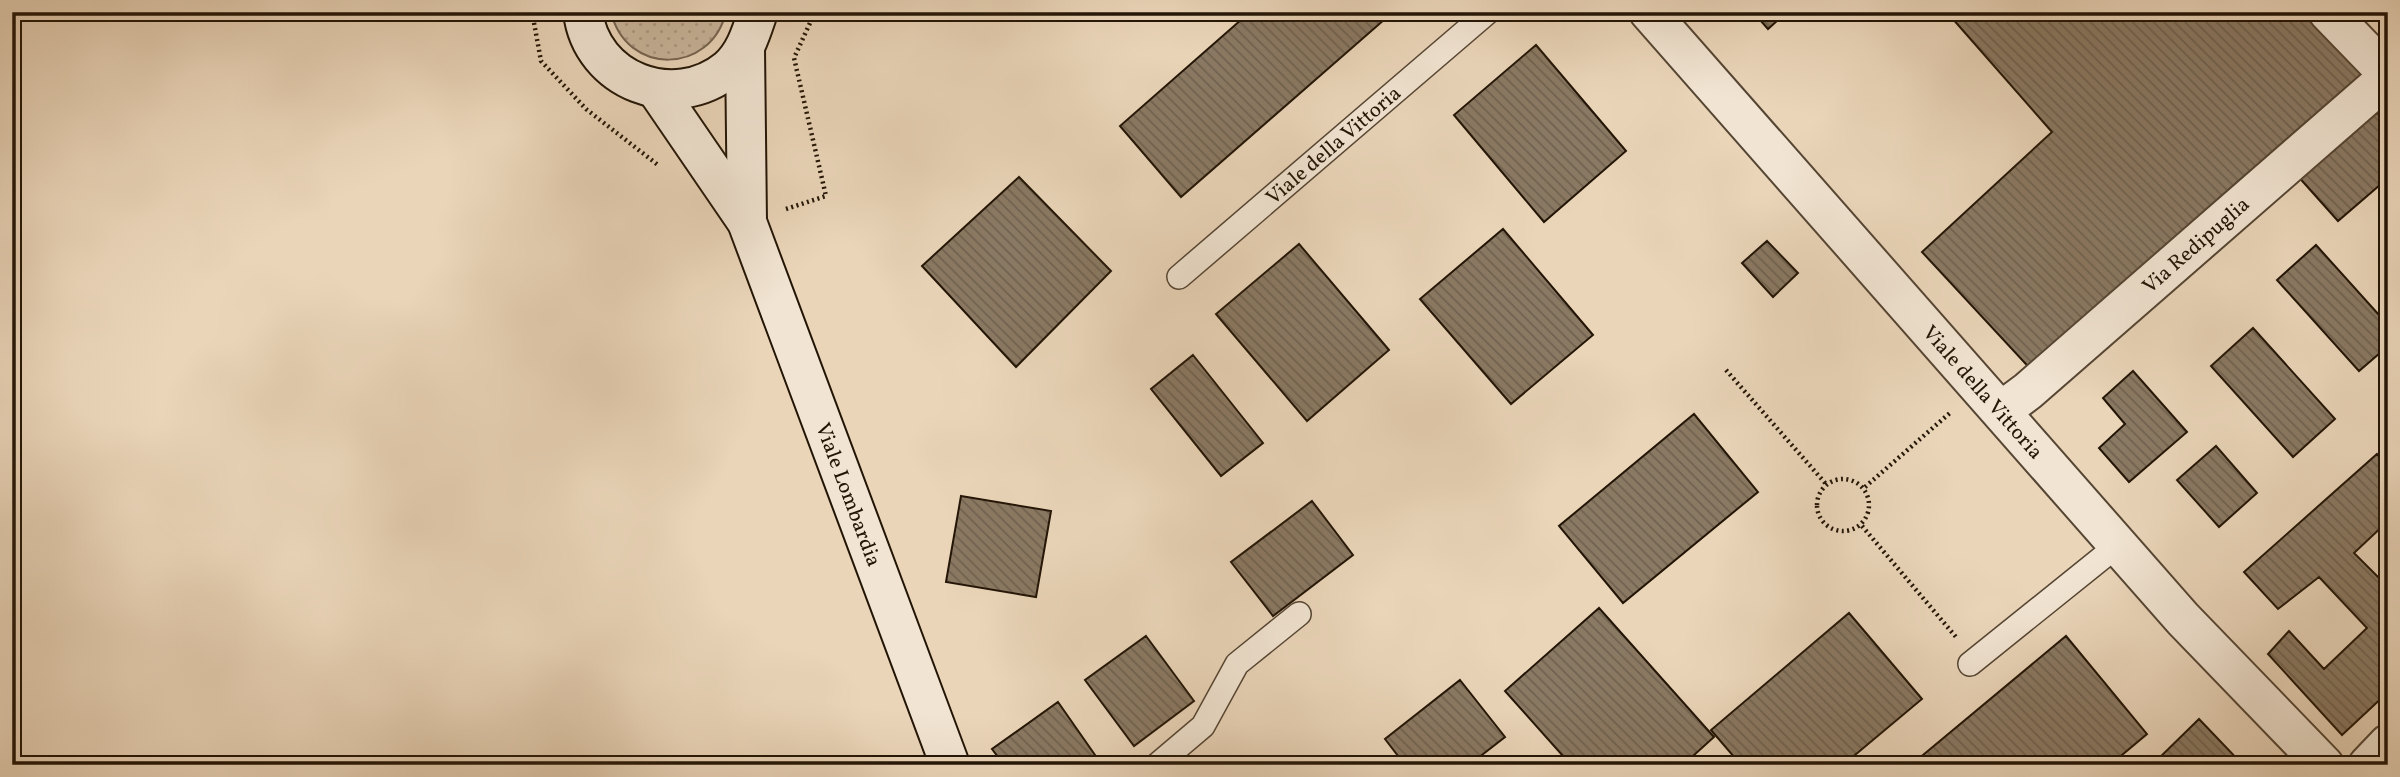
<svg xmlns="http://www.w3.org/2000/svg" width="2400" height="777" viewBox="0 0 2400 777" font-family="Vollkorn,serif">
<defs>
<pattern id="grass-dots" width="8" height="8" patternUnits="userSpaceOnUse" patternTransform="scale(1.75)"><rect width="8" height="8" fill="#c8b49b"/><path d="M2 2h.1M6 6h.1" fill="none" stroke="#ac9a84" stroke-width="1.8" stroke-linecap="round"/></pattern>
<pattern id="building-back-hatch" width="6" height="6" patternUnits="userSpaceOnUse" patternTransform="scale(1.75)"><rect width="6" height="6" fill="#8a7963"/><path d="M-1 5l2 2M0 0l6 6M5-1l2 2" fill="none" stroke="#706250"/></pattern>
</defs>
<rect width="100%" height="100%" fill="#ead5b9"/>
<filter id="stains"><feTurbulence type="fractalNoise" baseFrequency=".00286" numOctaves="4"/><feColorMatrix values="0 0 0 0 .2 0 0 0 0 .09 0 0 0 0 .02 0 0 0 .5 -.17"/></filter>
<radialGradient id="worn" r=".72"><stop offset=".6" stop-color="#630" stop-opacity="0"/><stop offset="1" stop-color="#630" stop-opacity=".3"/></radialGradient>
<path fill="url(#grass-dots)" stroke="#766450" stroke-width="2" d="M611 12H726C711 75 626 76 611 12Z"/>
<path fill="url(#building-back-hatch)" stroke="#231506" stroke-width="2" d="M1250 12H1393L1181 197 1120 126Z
M1753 12H1787L1768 29Z
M1959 12H2328L2388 74 2036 375 1922 252 2052 132 1952 18Z
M1536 45 1626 151 1544 222 1454 115Z
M2372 107 2388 125V178L2338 221 2296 174Z
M1019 177 1111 271 1016 367 922 266Z
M1503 229 1593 335 1511 404 1420 299Z
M1767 241 1798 273 1773 297 1742 263Z
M1299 244 1389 350 1307 421 1216 314Z
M2316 245 2388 325V346L2359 371 2277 280Z
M2253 328 2335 419 2293 457 2211 366Z
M1193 355 1263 443 1221 476 1151 389Z
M2133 371 2187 432 2129 482 2099 448 2125 424 2103 398Z
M1694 414 1758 492 1623 603 1559 526Z
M2216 446 2257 493 2219 527 2177 480Z
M2377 454 2388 466V521L2354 553 2388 587V692L2342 735 2268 654 2289 631 2324 669 2367 628 2319 577 2278 609 2244 572Z
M961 496 1051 511 1036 597 946 582Z
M1312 501 1353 555 1273 616 1231 562Z
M1599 608 1714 737 1683 765H1571L1505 691Z
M1849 613 1922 699 1843 765H1741L1711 730Z
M1146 636 1194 701 1134 746 1085 680Z
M2066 636 2147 734 2110 765H1911Z
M1460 680 1505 737 1469 765H1405L1385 739Z
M1058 702 1102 765H1004L992 749Z
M2199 719 2243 765H2152Z"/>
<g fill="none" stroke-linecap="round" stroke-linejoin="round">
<defs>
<g id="lane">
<path id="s1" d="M1179 277 1488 12"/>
<path d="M1970 664 2118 545"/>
<path d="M1157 765 1203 726 1237 664 1299 614"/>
</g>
<g id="street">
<path id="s2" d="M1649 12 2183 619 2324 765"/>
<path d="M2328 12 2388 74"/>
<path id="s3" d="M2001 411 2028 391 2388 77"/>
<path d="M2368 765 2388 744"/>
</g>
<g id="secondary">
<path d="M583 12C591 81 674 113 728 69 745 54 751 33 758 12"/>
<path d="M745 49 747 222"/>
<path id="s4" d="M656 89 747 222 950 765"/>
</g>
</defs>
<use href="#lane" stroke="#554533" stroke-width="26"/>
<use href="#street" stroke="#554533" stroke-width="42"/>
<use href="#secondary" stroke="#231506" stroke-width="42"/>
<path stroke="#231506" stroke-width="4.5" stroke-dasharray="2 3.5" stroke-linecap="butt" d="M532 12 541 61 586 109 658 165
M786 209 826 196 794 58 815 12
M1726 370 1826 484
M1817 505a26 26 0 1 1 52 0a26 26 0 1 1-52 0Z
M1865 487 1951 412
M1862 526 1956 637"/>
<use href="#lane" stroke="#f1e4d2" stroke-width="23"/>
<use href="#street" stroke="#f1e4d2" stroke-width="38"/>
<use href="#secondary" stroke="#f1e4d2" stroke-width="38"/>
</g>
<g text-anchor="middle" stroke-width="5" stroke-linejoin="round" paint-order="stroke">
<g font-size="21" fill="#231506" stroke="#f1e4d2">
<text dy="7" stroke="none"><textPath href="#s1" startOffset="203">Viale della Vittoria</textPath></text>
<text dy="7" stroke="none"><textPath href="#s3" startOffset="256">Via Redipuglia</textPath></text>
<text dy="7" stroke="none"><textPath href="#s2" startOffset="506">Viale della Vittoria</textPath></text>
<text dy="7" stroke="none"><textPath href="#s4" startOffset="452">Viale Lombardia</textPath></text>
</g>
</g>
<rect width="2400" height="777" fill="none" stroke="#ead5b9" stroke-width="42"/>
<rect x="14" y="14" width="2372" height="749" fill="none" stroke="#231506" stroke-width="3.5"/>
<rect x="21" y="21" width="2358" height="735" fill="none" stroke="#231506" stroke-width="2"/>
<rect width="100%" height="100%" filter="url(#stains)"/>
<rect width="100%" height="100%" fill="url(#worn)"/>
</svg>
